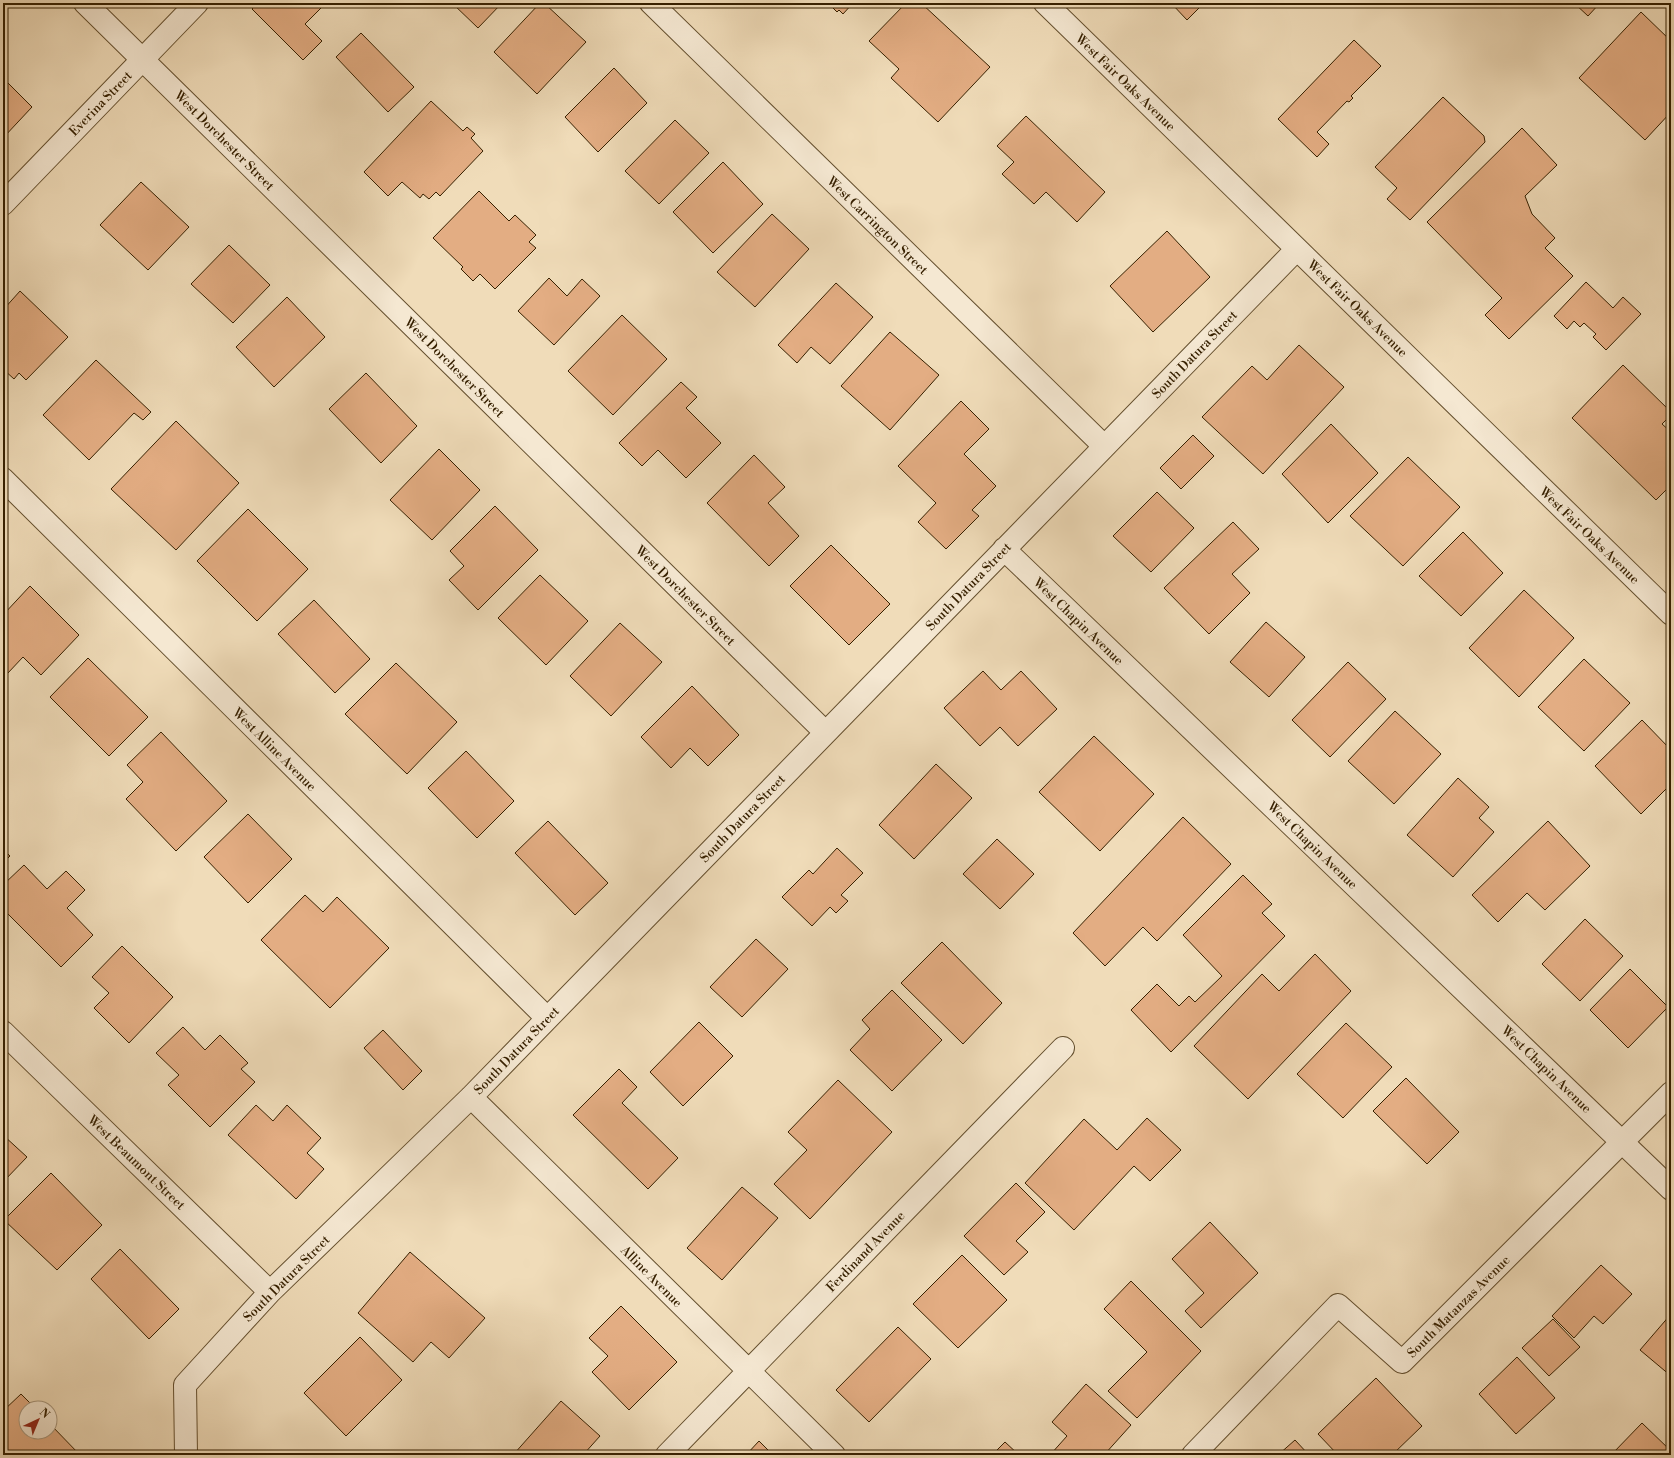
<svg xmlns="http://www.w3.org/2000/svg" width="1674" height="1458" viewBox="0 0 1674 1458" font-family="'Libre Bodoni',serif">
<rect width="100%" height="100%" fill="#f0dcb9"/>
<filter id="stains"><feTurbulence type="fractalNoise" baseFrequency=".005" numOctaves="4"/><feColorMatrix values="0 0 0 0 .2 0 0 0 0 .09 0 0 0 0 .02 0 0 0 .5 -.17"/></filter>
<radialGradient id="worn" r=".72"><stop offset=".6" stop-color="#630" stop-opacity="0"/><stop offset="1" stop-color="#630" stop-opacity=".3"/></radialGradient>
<path fill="#e3ad83" stroke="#362000" d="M258 3H322L324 5 305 24 322 41 303 60 252 9Z
M452 3H502L478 28Z
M540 3H544L586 42 537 94 494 52Z
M832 3H853L843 14 839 10 837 12 831 6 833 4Z
M906 3H921L990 67 938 122 891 78 899 69 869 41Z
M1171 3H1204L1187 20Z
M1574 3H1600L1588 16Z
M1641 12 1671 41V112L1645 140 1579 78Z
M361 33 414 87 388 112 336 57Z
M1354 40 1381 66 1351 96 1353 98 1349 102 1347 101 1317 132 1329 144 1317 157 1278 119Z
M614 68 647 103 598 152 565 117Z
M3 78 32 107 3 138Z
M1443 97 1484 136 1485 142 1410 220 1387 199 1397 188 1375 167Z
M431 101 463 131 467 127 475 134 471 138 483 151 440 196 436 192 429 199 423 194 420 198 402 182 388 196 364 172Z
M1026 116 1105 192 1077 222 1046 192 1034 204 1002 174 1014 162 997 146Z
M675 120 709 153 659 204 625 171Z
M1522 128 1557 165 1525 196 1532 214 1555 238 1545 248 1573 276 1509 339 1485 315 1502 298 1427 222Z
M723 162 763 204 713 253 673 212Z
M141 182 189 227 148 270 100 225Z
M479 191 509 221 515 215 536 235 529 242 536 248 495 289 480 274 473 281 461 269 463 267 433 238Z
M772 214 809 249 755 307 717 272Z
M1167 231 1210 277 1153 332 1110 286Z
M229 245 270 285 233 323 191 284Z
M549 278 567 296 582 279 600 296 554 345 518 311Z
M1586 282 1613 308 1623 297 1641 314 1606 350 1593 337 1596 334 1584 323 1580 327 1574 321 1567 329 1554 316Z
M836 283 873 317 830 364 811 347 797 363 778 345Z
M20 291 68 337 26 380 19 373 14 379 3 369V310Z
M287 297 325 337 274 387 236 347Z
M622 315 667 359 613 415 568 371Z
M890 332 939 375 890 430 841 386Z
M1299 345 1344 387 1263 474 1202 417 1252 366 1267 380Z
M96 360 151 412 143 420 134 413 89 460 43 415Z
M1623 365 1671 412V415L1662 424 1671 432V485L1656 500 1572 418Z
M366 373 417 426 381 463 329 409Z
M681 382 697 397 686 408 721 443 686 478 658 450 642 466 619 443Z
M961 401 989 429 964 454 996 486 972 510 979 516 946 549 918 522 936 503 898 466Z
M176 421 239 483 176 550 111 489Z
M1331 424 1378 473 1328 523 1282 474Z
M1193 435 1214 456 1181 489 1160 468Z
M439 449 480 490 432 540 390 500Z
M754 455 785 487 768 503 799 536 769 566 707 503Z
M1408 457 1460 507 1403 566 1350 516Z
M1157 492 1194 528 1151 572 1113 536Z
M495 506 538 550 478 610 449 580 464 566 450 551Z
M248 509 308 569 257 621 197 561Z
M1233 522 1259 549 1232 574 1250 593 1209 634 1164 588Z
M1463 532 1503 573 1461 616 1419 576Z
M831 545 890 604 849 645 790 586Z
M540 575 588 621 546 665 498 618Z
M30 586 79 635 41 675 23 657 7 674 3 670V615Z
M1524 590 1574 638 1519 697 1469 648Z
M314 600 370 659 335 693 278 634Z
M1266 622 1305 657 1269 697 1230 662Z
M620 623 662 662 611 716 570 676Z
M88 658 148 717 109 756 50 697Z
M1584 659 1630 703 1584 751 1538 707Z
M1348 662 1386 699 1330 757 1292 720Z
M396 663 457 722 407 774 345 714Z
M983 671 1001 690 1021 671 1057 709 1018 746 1000 727 980 746 944 708Z
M692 686 739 735 708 766 690 748 671 768 641 737Z
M1395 711 1441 754 1394 804 1348 761Z
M1642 720 1671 750V784L1641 814 1595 766Z
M161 732 227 801 176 851 126 799 143 782 127 765Z
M1094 736 1154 794 1100 851 1039 792Z
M466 751 514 801 477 838 428 788Z
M936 764 972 798 914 859 879 825Z
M1458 778 1489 807 1479 818 1494 832 1453 877 1407 835Z
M248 814 292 859 248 903 204 857Z
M1183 817 1231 864 1157 941 1143 927 1105 966 1073 933Z
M548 821 608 883 575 915 515 853Z
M1548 821 1590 866 1545 910 1527 893 1498 922 1472 895Z
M997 839 1034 874 1000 909 963 874Z
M837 848 863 873 841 895 848 901 836 913 830 907 812 926 782 897 809 870 813 874Z
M3 849 10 856 3 863Z
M24 865 47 889 66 871 85 890 67 908 93 935 61 967 3 909V885Z
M1243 875 1272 904 1262 913 1285 936 1171 1052 1131 1010 1157 984 1179 1006 1189 996 1195 1002 1222 976 1183 935Z
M305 895 323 912 337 897 389 948 330 1008 261 940Z
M1585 919 1623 956 1580 1001 1542 964Z
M756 939 788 969 742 1017 710 987Z
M942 942 1002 1003 963 1044 901 983Z
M122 946 173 997 129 1043 94 1008 109 993 92 977Z
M1315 954 1351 991 1248 1099 1194 1046 1262 974 1279 991Z
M1630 969 1668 1007 1628 1048 1590 1010Z
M892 990 942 1040 892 1091 850 1050 870 1029 862 1020Z
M699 1022 733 1056 683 1106 650 1072Z
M1346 1023 1392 1067 1343 1118 1297 1074Z
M183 1027 205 1050 220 1035 248 1063 241 1069 255 1082 210 1127 168 1085 179 1075 156 1053Z
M383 1030 422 1071 403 1090 364 1048Z
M619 1069 637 1087 622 1103 678 1158 648 1189 573 1115Z
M1406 1078 1459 1132 1427 1164 1373 1111Z
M838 1080 892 1132 810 1219 774 1184 807 1150 788 1132Z
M256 1105 273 1121 287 1105 321 1138 307 1153 324 1169 296 1199 228 1135Z
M1147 1118 1181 1150 1150 1181 1134 1166 1074 1230 1025 1183 1084 1119 1117 1150Z
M3 1135 27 1157 3 1182Z
M51 1173 102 1225 57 1270 4 1220Z
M1016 1183 1045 1212 1016 1241 1028 1252 1004 1275 964 1236Z
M742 1187 778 1218 722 1280 687 1248Z
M1210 1222 1258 1273 1201 1328 1185 1311 1204 1293 1172 1259Z
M120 1249 179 1309 149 1339 91 1279Z
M410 1252 485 1318 449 1358 431 1342 413 1362 358 1313Z
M962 1255 1007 1300 958 1348 913 1304Z
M1601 1265 1632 1294 1603 1324 1594 1316 1574 1338 1552 1316Z
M1131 1281 1201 1351 1137 1418 1108 1391 1147 1352 1104 1309Z
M621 1306 677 1362 629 1410 592 1372 608 1356 589 1338Z
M1671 1314V1376L1640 1350Z
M1553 1319 1580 1347 1549 1376 1522 1348Z
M898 1327 931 1359 869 1422 836 1390Z
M360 1337 402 1380 346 1436 304 1393Z
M1517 1357 1555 1398 1516 1434 1479 1394Z
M1376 1378 1422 1426 1392 1455H1338L1318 1434Z
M1086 1384 1131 1425 1104 1455H1050L1067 1436 1052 1422Z
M21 1394 35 1408H26V1432H50V1424L80 1455H10L3 1448V1411Z
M561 1401 600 1436 583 1455H513Z
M1642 1423 1671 1451 1667 1455H1613L1612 1454Z
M1295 1440 1309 1455H1278Z
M759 1441 773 1455H746Z
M1005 1442 1019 1455H992Z"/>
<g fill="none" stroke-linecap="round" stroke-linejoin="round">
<defs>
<path id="minor" d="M85 3 825 732
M651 3 1104 446
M1045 3 1671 614
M3 204 197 3
M3 479 547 1018
M1004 549 1671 1189
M3 1032 270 1292
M471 1097 834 1455
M186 1455 185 1385 270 1292 471 1097 1297 249
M667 1455 1063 1048
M1193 1455 1338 1305 1402 1362 1671 1093"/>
</defs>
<use href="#minor" stroke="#644f2e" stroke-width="24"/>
<use href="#minor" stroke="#f5e8d2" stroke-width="22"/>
</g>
<g text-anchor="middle" stroke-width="3" stroke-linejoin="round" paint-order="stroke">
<g font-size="13" fill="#362000" stroke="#f5e8d2">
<text transform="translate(1126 82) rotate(44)" y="5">West Fair Oaks Avenue</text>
<text transform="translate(100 103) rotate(-46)" y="5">Everina Street</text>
<text transform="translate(225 140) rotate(45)" y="5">West Dorchester Street</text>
<text transform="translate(878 225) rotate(44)" y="5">West Carrington Street</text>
<text transform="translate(1358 308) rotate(44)" y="5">West Fair Oaks Avenue</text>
<text transform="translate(1194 354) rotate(-46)" y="5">South Datura Street</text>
<text transform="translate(455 367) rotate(45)" y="5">West Dorchester Street</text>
<text transform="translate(1590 535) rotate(44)" y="5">West Fair Oaks Avenue</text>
<text transform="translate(968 586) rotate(-46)" y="5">South Datura Street</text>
<text transform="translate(686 595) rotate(45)" y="5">West Dorchester Street</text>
<text transform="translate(1079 621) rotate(44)" y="5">West Chapin Avenue</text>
<text transform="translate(275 749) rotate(45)" y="5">West Alline Avenue</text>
<text transform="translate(742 818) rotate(-46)" y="5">South Datura Street</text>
<text transform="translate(1313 845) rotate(44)" y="5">West Chapin Avenue</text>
<text transform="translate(516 1050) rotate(-46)" y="5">South Datura Street</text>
<text transform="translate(1547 1069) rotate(44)" y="5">West Chapin Avenue</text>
<text transform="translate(137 1162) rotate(44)" y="5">West Beaumont Street</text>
<text transform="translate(865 1251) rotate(-46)" y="5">Ferdinand Avenue</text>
<text transform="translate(652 1276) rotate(45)" y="5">Alline Avenue</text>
<text transform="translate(286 1278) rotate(-45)" y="5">South Datura Street</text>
<text transform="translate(1458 1306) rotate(-45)" y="5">South Matanzas Avenue</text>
</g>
</g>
<rect width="1674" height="1458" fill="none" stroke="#f0dcb9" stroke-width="16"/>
<rect x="4" y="4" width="1666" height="1450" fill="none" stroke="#362000" stroke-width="2"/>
<rect x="8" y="8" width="1658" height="1442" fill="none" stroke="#362000"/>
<g transform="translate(38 1420) rotate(44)"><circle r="19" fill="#f5e8d2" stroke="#a9987e"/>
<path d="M0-3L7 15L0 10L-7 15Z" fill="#8f2418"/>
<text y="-6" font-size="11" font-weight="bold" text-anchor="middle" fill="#362000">N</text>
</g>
<rect width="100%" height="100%" filter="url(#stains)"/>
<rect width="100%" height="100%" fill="url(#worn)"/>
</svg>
